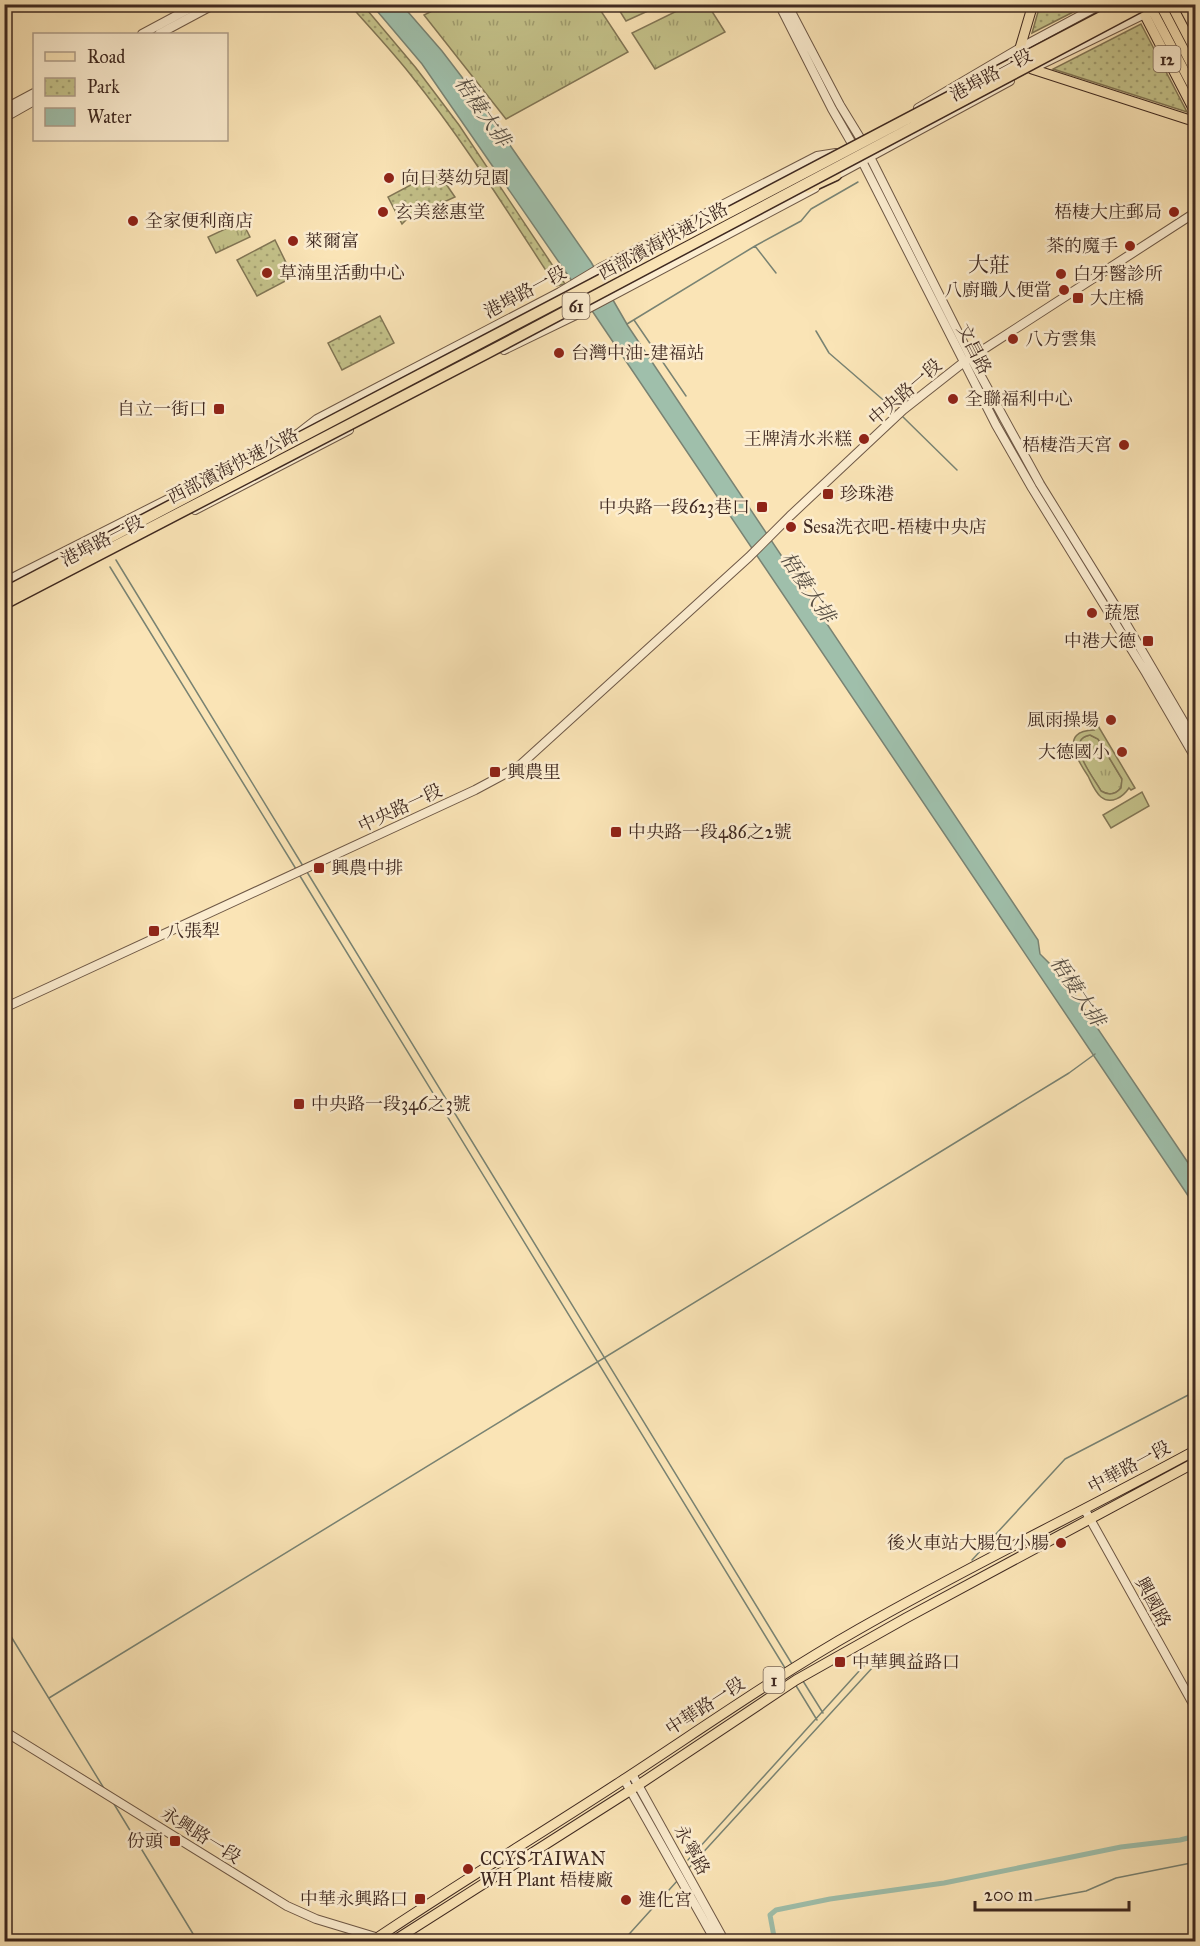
<svg xmlns="http://www.w3.org/2000/svg" width="1200" height="1946" viewBox="0 0 1200 1946" font-family="'IM FELL Great Primer','Noto Serif TC',serif">
<defs>
<pattern id="grass-tufts" width="24" height="20" patternUnits="userSpaceOnUse" patternTransform="scale(1.5)"><rect width="24" height="20" fill="#c4c28a"/><path d="M3 7l-1-3M5 7V3M7 7l1-3M15 17l-1-3M17 17v-4M19 17l1-3" fill="none" stroke="#a19e70"/></pattern>
<pattern id="park-dots" width="8" height="8" patternUnits="userSpaceOnUse" patternTransform="scale(1.5)"><rect width="8" height="8" fill="#c4c28a"/><path d="M2 2h.1M6 6h.1" fill="none" stroke="#a19e70" stroke-width="1.8" stroke-linecap="round"/></pattern>
</defs>
<rect width="100%" height="100%" fill="#fae4b6"/>
<filter id="stains"><feTurbulence type="fractalNoise" baseFrequency=".00333" numOctaves="4"/><feColorMatrix values="0 0 0 0 .2 0 0 0 0 .09 0 0 0 0 .02 0 0 0 .5 -.17"/></filter>
<radialGradient id="worn" r=".72"><stop offset=".6" stop-color="#630" stop-opacity="0"/><stop offset="1" stop-color="#630" stop-opacity=".3"/></radialGradient>
<path fill="url(#grass-tufts)" stroke="#827655" stroke-width="1.5" d="M446 4 597 5 628 52 506 119 424 15Z
M691 4 708 5 725 32 655 69 632 33Z
M616 5H661L626 21Z
M242 221 250 237 216 253 208 237Z
M1090 735 1098 739 1122 779 1121 788C1115 795 1109 796 1101 791 1094 778 1062 740 1090 735Z"/>
<path fill="url(#park-dots)" stroke="#827655" stroke-width="1.5" d="M350 5H363L416 68 459 125 565 284 556 286C509 214 464 141 410 74 391 50 370 28 350 5Z
M1040 5V4L1087 5 1032 33Z
M1141 24 1187 112 1053 69Z
M437 171 455 197 407 219 402 224 388 197Z
M275 240 293 277 257 296 237 260Z
M380 316 394 343 342 370 328 343Z"/>
<path fill="#c4c28a" stroke="#827655" stroke-width="1.5" fill-rule="evenodd" d="M1091 714 1135 788 1131 790 1129 788C1123 797 1111 805 1101 797 1095 792 1091 782 1088 776 1078 761 1058 731 1094 730L1086 717ZM1090 735 1098 739 1122 779 1121 788C1115 795 1109 796 1101 791 1094 778 1063 740 1090 735Z
M1142 792 1149 806 1111 828 1103 815Z"/>
<path fill="#9fbfab" stroke="#798373" stroke-width="1.5" d="M372 5H402L442 51 471 89 591 262 628 326 1038 940 1040 954 1063 977 1195 1173V1206L574 284 422 64Z"/>
<g fill="none" stroke-linecap="round" stroke-linejoin="round">
<path stroke="#798373" stroke-width="1.5" d="M755 246 776 273
M634 320 686 396
M627 324 755 246 801 221 811 209 858 182
M816 331 829 353 896 411
M902 416 957 470
M116 560 303 866
M110 567 296 869
M307 872 792 1664
M300 876 785 1668
M972 1560 1065 1459 1196 1391
M4 1625 105 1790
M803 1681 823 1713
M795 1684 817 1720
M49 1698 1069 1073 1095 1054
M114 1804 198 1942
M688 1860 870 1659
M687 1870 873 1667
M1026 1902 1086 1891 1116 1878 1196 1862
M622 1942 678 1880"/>
<path stroke="#9fbfab" stroke-width="5" d="M775 1942 770 1915 776 1910 830 1899 944 1883 1121 1847 1180 1840 1196 1836"/>
<defs>
<path id="tertiary" d="M779 4 832 109 862 161 996 425 1032 488 1146 673 1196 759
M787 4 840 105 862 141 971 358 1040 484 1121 615 1196 743
M142 34 198 4
M159 34 215 4
M1036 67 1149 12
M918 108 1020 48 1102 4
M4 109 34 93
M4 118 34 101
M833 177 1010 81
M504 350 574 316 815 188
M335 423 346 420 445 369
M195 510 349 430
M4 582 299 433 317 419 355 399 560 292 600 268 817 156 836 153
M4 1008 475 790 518 767 749 557 790 516 903 410 964 362 1196 212
M1085 1510 1196 1709
M4 1731 287 1906 316 1919 392 1942
M632 1774 725 1942
M624 1779 716 1942"/>
<path id="primary" d="M1139 4 1196 114
M1149 4 1196 93
M1160 4 1196 73
M1171 4 1196 52
M1020 48 1033 4
M1032 69 1196 122
M371 1942C454 1886 539 1835 623 1780 701 1729 778 1675 859 1629 969 1566 1084 1511 1196 1450
M392 1942 631 1790 796 1680 906 1618 1196 1462"/>
<path id="trunk" d="M808 188 836 175"/>
</defs>
<use href="#tertiary" stroke="#6e5846" stroke-width="10"/>
<use href="#primary" stroke="#3f2920" stroke-width="11"/>
<use href="#trunk" stroke="#3f2920" stroke-width="13"/>
<use href="#tertiary" stroke="#fcedd0" stroke-width="8"/>
<use href="#primary" stroke="#fae4b6" stroke-width="9"/>
<use href="#trunk" stroke="#fae4b6" stroke-width="10"/>
<defs>
<path id="trunk-bridge" d="M4 593 1126 4
M4 604 487 353 1145 4"/>
</defs>
<use href="#trunk-bridge" stroke="#3f2920" stroke-width="13" stroke-linecap="butt"/>
<use href="#trunk-bridge" stroke="#fae4b6" stroke-width="10"/>
</g>
<g fill="#8f2418" stroke="#fcedd0" stroke-width="2">
<circle cx="389" cy="178" r="6"/>
<circle cx="383" cy="212" r="6"/>
<circle cx="1174" cy="212" r="6"/>
<circle cx="133" cy="221" r="6"/>
<circle cx="293" cy="241" r="6"/>
<circle cx="1130" cy="246" r="6"/>
<circle cx="267" cy="273" r="6"/>
<circle cx="1061" cy="274" r="6"/>
<circle cx="1064" cy="290" r="6"/>
<rect x="1072" y="292" width="12" height="12" rx="3"/>
<circle cx="1013" cy="339" r="6"/>
<circle cx="559" cy="353" r="6"/>
<circle cx="953" cy="399" r="6"/>
<rect x="213" y="403" width="12" height="12" rx="3"/>
<circle cx="864" cy="439" r="6"/>
<circle cx="1124" cy="445" r="6"/>
<rect x="822" y="488" width="12" height="12" rx="3"/>
<rect x="756" y="501" width="12" height="12" rx="3"/>
<circle cx="791" cy="527" r="6"/>
<circle cx="1092" cy="613" r="6"/>
<rect x="1142" y="635" width="12" height="12" rx="3"/>
<circle cx="1111" cy="720" r="6"/>
<circle cx="1122" cy="752" r="6"/>
<rect x="489" y="766" width="12" height="12" rx="3"/>
<rect x="610" y="826" width="12" height="12" rx="3"/>
<rect x="313" y="862" width="12" height="12" rx="3"/>
<rect x="148" y="925" width="12" height="12" rx="3"/>
<rect x="293" y="1098" width="12" height="12" rx="3"/>
<circle cx="1061" cy="1543" r="6"/>
<rect x="834" y="1656" width="12" height="12" rx="3"/>
<rect x="169" y="1835" width="12" height="12" rx="3"/>
<circle cx="468" cy="1869" r="6"/>
<rect x="414" y="1893" width="12" height="12" rx="3"/>
<circle cx="626" cy="1900" r="6"/>
</g>
<g text-anchor="middle" stroke-width="5" stroke-linejoin="round" paint-order="stroke">
<g fill="#fcedd0" stroke="#786455" stroke-width="1.5">
<rect x="1153.5" y="46" width="27" height="26" rx="4.5"/>
<rect x="562.5" y="293" width="27" height="26" rx="4.5"/>
<rect x="763.5" y="1667" width="21" height="26" rx="4.5"/>
</g>
<g font-size="16" font-weight="bold" fill="#3f2920">
<text x="1167" y="65">12</text>
<text x="576" y="312">61</text>
<text x="774" y="1686">1</text>
</g>
<g font-size="18" fill="#3f2920" stroke="#fcedd0">
<text transform="translate(991 75) rotate(-28)" y="6">港埠路一段</text>
<text transform="translate(663 241) rotate(-28)" y="6">西部濱海快速公路</text>
<text transform="translate(525 292) rotate(-28)" y="6">港埠路一段</text>
<text transform="translate(974 349) rotate(63)" y="6">文昌路</text>
<text transform="translate(905 392) rotate(-41)" y="6">中央路一段</text>
<text transform="translate(233 466) rotate(-27)" y="6">西部濱海快速公路</text>
<text transform="translate(102 541) rotate(-27)" y="6">港埠路一段</text>
<text transform="translate(400 808) rotate(-25)" y="6">中央路一段</text>
<text transform="translate(1129 1467) rotate(-28)" y="6">中華路一段</text>
<text transform="translate(1153 1602) rotate(62)" y="6">興國路</text>
<text transform="translate(705 1706) rotate(-33)" y="6">中華路一段</text>
<text transform="translate(201 1835) rotate(32)" y="6">永興路一段</text>
<text transform="translate(692 1850) rotate(61)" y="6">永寧路</text>
</g>
<g font-size="18" fill="#3f2920" stroke="#fcedd0" text-anchor="start">
<text x="401" y="184">向日葵幼兒園</text>
<text x="395" y="218">玄美慈惠堂</text>
<text x="1162" y="218" text-anchor="end">梧棲大庄郵局</text>
<text x="145" y="227">全家便利商店</text>
<text x="305" y="247">萊爾富</text>
<text x="1118" y="252" text-anchor="end">茶的魔手</text>
<text x="279" y="279">草湳里活動中心</text>
<text x="1073" y="280">白牙醫診所</text>
<text x="1052" y="296" text-anchor="end">八廚職人便當</text>
<text x="1090" y="304">大庄橋</text>
<text x="1025" y="345">八方雲集</text>
<text x="571" y="359">台灣中油-建福站</text>
<text x="965" y="405">全聯福利中心</text>
<text x="207" y="415" text-anchor="end">自立一街口</text>
<text x="852" y="445" text-anchor="end">王牌清水米糕</text>
<text x="1112" y="451" text-anchor="end">梧棲浩天宮</text>
<text x="840" y="500">珍珠港</text>
<text x="750" y="513" text-anchor="end">中央路一段623巷口</text>
<text x="803" y="533">Sesa洗衣吧-梧棲中央店</text>
<text x="1104" y="619">蔬愿</text>
<text x="1136" y="647" text-anchor="end">中港大德</text>
<text x="1099" y="726" text-anchor="end">風雨操場</text>
<text x="1110" y="758" text-anchor="end">大德國小</text>
<text x="507" y="778">興農里</text>
<text x="628" y="838">中央路一段486之2號</text>
<text x="331" y="874">興農中排</text>
<text x="166" y="937">八張犁</text>
<text x="311" y="1110">中央路一段346之3號</text>
<text x="1049" y="1549" text-anchor="end">後火車站大腸包小腸</text>
<text x="852" y="1668">中華興益路口</text>
<text x="163" y="1847" text-anchor="end">份頭</text>
<text x="480" y="1865">CCYS TAIWAN<tspan x="480" dy="21">WH Plant 梧棲廠</tspan></text>
<text x="408" y="1905" text-anchor="end">中華永興路口</text>
<text x="638" y="1906">進化宮</text>
</g>
<g font-size="20" font-style="italic" fill="#574e43" stroke="#fcedd0">
<text transform="translate(483 111) rotate(55)" y="7">梧棲大排</text>
<text transform="translate(808 587) rotate(56)" y="7">梧棲大排</text>
<text transform="translate(1078 991) rotate(56)" y="7">梧棲大排</text>
</g>
<g font-size="21" fill="#3f2920" stroke="#fcedd0">
<text x="989" y="272">大莊</text>
</g>
</g>
<rect width="1200" height="1946" fill="none" stroke="#fae4b6" stroke-width="24"/>
<rect x="6" y="6" width="1188" height="1934" fill="none" stroke="#3f2920" stroke-width="3"/>
<rect x="12" y="12" width="1176" height="1922" fill="none" stroke="#3f2920" stroke-width="1.5"/>
<rect x="33" y="33" width="195" height="108" fill="#fcedd0" stroke="#b09f8a" stroke-width="1.5"/>
<rect x="45" y="52" width="30" height="9" fill="#fae4b6" stroke="#b09f8a" stroke-width="1.5"/>
<text x="87" y="63" font-size="18" fill="#3f2920">Road</text>
<rect x="45" y="78" width="30" height="18" fill="url(#park-dots)" stroke="#b09f8a" stroke-width="1.5"/>
<text x="87" y="93" font-size="18" fill="#3f2920">Park</text>
<rect x="45" y="108" width="30" height="18" fill="#9fbfab" stroke="#b09f8a" stroke-width="1.5"/>
<text x="87" y="123" font-size="18" fill="#3f2920">Water</text>
<path d="M975 1901v9h154v-9" fill="none" stroke="#3f2920" stroke-width="3"/>
<text x="984" y="1901" font-size="18" fill="#3f2920" stroke="#fcedd0" stroke-width="4.5" paint-order="stroke">200 m</text>
<rect width="100%" height="100%" filter="url(#stains)"/>
<rect width="100%" height="100%" fill="url(#worn)"/>
</svg>
